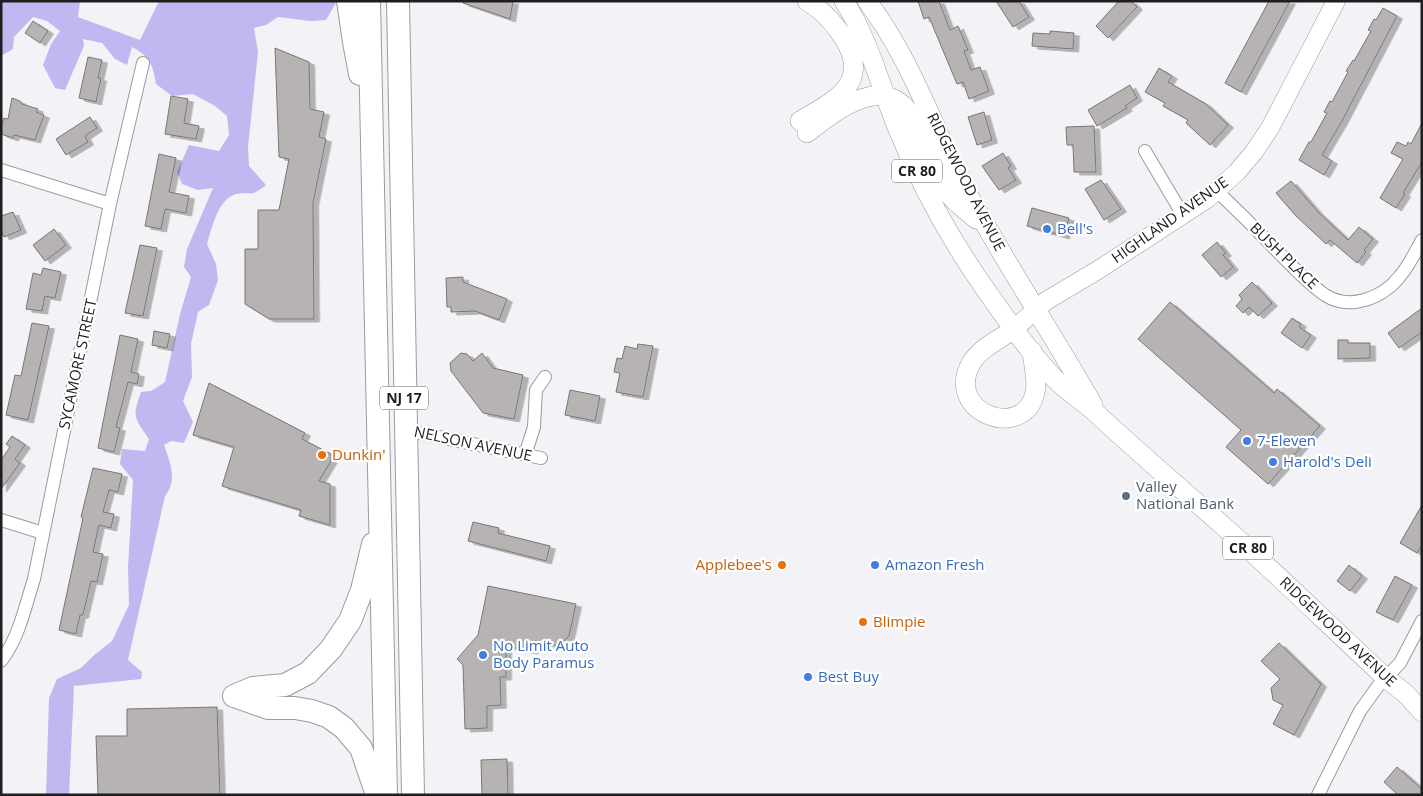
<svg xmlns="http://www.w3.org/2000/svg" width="1423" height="796" viewBox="0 0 1423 796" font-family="'Open Sans',sans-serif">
<defs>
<filter id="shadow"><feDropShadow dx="5.5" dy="3" stdDeviation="0" flood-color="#0004"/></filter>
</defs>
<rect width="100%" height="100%" fill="#f3f3f7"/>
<path fill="#c0b8f0" d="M1 1H80L78 17 140 40 159 1H337L326 20 310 21 278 17 266 25 254 28 258 52 248 147 249 166 266 185C250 198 252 191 236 194 218 199 212 228 207 244L216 264 218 280 209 305 198 312 191 344 192 377 183 401 193 422 184 443 171 441 164 445C170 462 178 480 165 496L128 660 142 672 141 679 74 686 69 795H46L49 698 57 679 81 668 93 656 112 641 129 605 128 567 133 480 120 464 122 449 145 451 149 439C134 417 132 418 141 392L151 391 165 382 180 314 191 277 184 267 187 249 213 188 198 190 182 184 177 172 189 145 219 151 229 135 227 116 215 106 193 94 172 96 156 84C153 65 150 56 132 47L127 65 115 59 102 43 83 39 84 46 65 90 55 88 43 65 51 44 60 31 47 21 33 17 14 37 13 49 1 56Z"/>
<path fill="#b7b3b3" stroke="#797575" filter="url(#shadow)" d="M464 1H513L510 19 463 3Z
M918 1H939L950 30 958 26 968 50 964 51 971 70 980 67 989 91 969 99 963 82 957 84 929 17 924 19Z
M996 1H1019L1029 17 1013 27Z
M1119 1H1131L1137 7 1108 38 1096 26Z
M1269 1H1290L1241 92 1225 83Z
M1383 8 1397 16 1342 121 1322 155 1332 161 1324 175 1299 160 1309 142H1311L1327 113 1324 112 1330 101 1332 102 1348 72 1346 71 1353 60 1354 61 1371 31 1368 30 1374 19 1376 20Z
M33 21 48 31 40 43 25 33Z
M1050 31 1074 33 1073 49 1032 46 1033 33 1050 34Z
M275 48 309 62 310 109 324 112 319 137 326 139 313 203 314 319H269L245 304V249H258V210H279L289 159 279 157Z
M88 57 102 60 98 78H101L96 102 79 98Z
M1159 68 1172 76 1168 82 1206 104 1228 125 1210 145 1186 123 1188 120 1163 106 1165 103 1145 92Z
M1130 85 1137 98 1125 106 1127 108 1097 126 1088 110Z
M171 96 188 99 184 123 199 126 196 139 165 134Z
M12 98 20 101 22 104 38 109 36 112 44 115 35 140 14 135 13 138 1 134V127L4 118 8 119Z
M984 112 992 140 977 145 968 117Z
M90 117 97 128 85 136 88 142 66 155 56 139Z
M1422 123V162L1403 193 1405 194 1396 208 1380 198 1403 159 1391 153 1397 142 1406 146 1408 142 1411 144Z
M1094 126 1096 172H1074L1073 145H1067L1066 127Z
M1003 153 1011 166 1008 168 1016 180 999 190 982 166Z
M159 154 176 158 169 192 189 196 186 213 165 209 161 229 145 226Z
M1101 180 1121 209 1104 220 1085 189Z
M1291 181 1318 212 1348 240 1359 227 1373 239 1364 250 1366 252 1357 263 1330 240 1326 244 1295 215 1276 193Z
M1032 208 1069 218 1064 236 1027 226Z
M13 212 21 230 4 237 1 231V216Z
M54 229 66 245 45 261 33 245Z
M1217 242 1226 253 1223 255 1233 267 1221 277 1202 255Z
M140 245 157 248 143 316 125 313Z
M43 268 61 272 55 298 45 296 42 311 26 309 33 273 41 275Z
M463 277V282L507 299 499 320 475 311 451 312V307H447L446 278Z
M1252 282 1272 303 1258 316 1249 307 1243 313 1236 306 1242 299 1239 295Z
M1170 302 1274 393 1277 389 1320 426 1268 484 1226 447 1241 430 1138 339Z
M1422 308V332L1399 348 1388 333Z
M1292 318 1301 324 1299 327 1311 335 1302 348 1281 333Z
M32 323 49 326 28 420 6 415 15 375 21 376Z
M154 331 170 334 167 348 152 345Z
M120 335 138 339 131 372 139 374 137 384 128 382 116 427 120 428 114 452 98 448Z
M1338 340H1348V343H1370V358L1338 359Z
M638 344 653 346 643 397 616 392 620 373 614 372 617 358 622 359 625 346 637 349Z
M461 353 467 354 473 361 482 353 493 368 523 375 514 419 483 413 451 371 450 363Z
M209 383 305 433 302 439 331 454V461L319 481 330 484V525L299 516 301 510 222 486 234 447 193 435Z
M570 390 600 396 595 421 565 415Z
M12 436 25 445 15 459 20 463 1 489V460L10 447 6 444Z
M93 468 122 474 118 492 109 490 103 512 114 514 111 528 99 525 93 552 103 554 97 582 91 581 83 615H80L76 634 59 630 83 518 81 517Z
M1422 505V545L1417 553 1400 543Z
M473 522 499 528 498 533 550 546 546 561 468 541Z
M1349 565 1362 576 1350 591 1337 581Z
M1395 576 1412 585 1393 620 1376 612Z
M488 586 576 604 569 636 558 646 535 641 532 651 506 646V677H500L501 705 487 706V728L465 729 463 665 457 659 478 635Z
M1279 643 1321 684 1294 735 1273 724 1283 705 1273 700 1271 688 1280 679 1261 661Z
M217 707 220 795H98L96 736H127V709Z
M507 759 508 795H482L481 760Z
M1397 767 1422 789V795H1398L1384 782Z"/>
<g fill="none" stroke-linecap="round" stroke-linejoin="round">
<defs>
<path id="street" d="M1145 151 1183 215
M1 170 110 204
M1217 191C1239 212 1261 234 1282 256 1296 270 1309 284 1325 295 1350 311 1383 298 1400 276 1409 266 1415 252 1422 240
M405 430 541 458
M525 455 534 427 536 390 545 377
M1 520 43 533
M1 661C19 638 25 607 34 579L110 204 143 63
M1318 795 1360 711 1378 686 1400 663 1422 621"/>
<path id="secondary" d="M1014 329 1046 301 1098 270 1207 199 1237 172 1254 152 1270 128 1336 1"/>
<path id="primary" d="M844 1C870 42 879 83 897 127 919 182 948 235 981 283 1004 316 1027 349 1054 378 1067 392 1085 402 1098 415 1138 452 1180 488 1221 524 1277 574 1331 627 1386 678L1407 695 1422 712
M867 1C912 60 934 131 969 196 1008 267 1053 335 1093 405
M800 121C836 100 872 83 843 37 834 23 822 10 807 1
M807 133C834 111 885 71 912 117 925 140 932 167 946 190 952 201 967 211 976 219
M1014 329C1001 339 981 347 972 362 942 411 1023 443 1035 393 1038 380 1033 364 1032 351"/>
<path id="highway" d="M348 1 354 42 360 74
M369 1 386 795
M398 1 413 795
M234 696 253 688 285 685 308 673 331 649 350 621 362 590 373 544
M234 696 268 708H295L312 711 329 717 344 728 361 748 377 795"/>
</defs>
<use href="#street" stroke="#9b9b9e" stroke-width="14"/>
<use href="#secondary" stroke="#9b9b9e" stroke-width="19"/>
<use href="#primary" stroke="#9b9b9e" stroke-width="20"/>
<use href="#highway" stroke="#9b9b9e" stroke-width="24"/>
<use href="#street" stroke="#fff" stroke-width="12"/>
<use href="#secondary" stroke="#fff" stroke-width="18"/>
<use href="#primary" stroke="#fff" stroke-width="19"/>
<use href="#highway" stroke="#fff" stroke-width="22"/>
</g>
<g fill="#3f7fe0" stroke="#fff" stroke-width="2">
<circle cx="1047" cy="229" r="5"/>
<circle cx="1247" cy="441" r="5"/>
<circle cx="1273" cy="462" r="5"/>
<circle cx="875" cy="565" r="5"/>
<circle cx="483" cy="655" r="5"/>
<circle cx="808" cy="677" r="5"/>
</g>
<g fill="#e8710a" stroke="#fff" stroke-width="2">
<circle cx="322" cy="455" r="5"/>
<circle cx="782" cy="565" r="5"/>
<circle cx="863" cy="622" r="5"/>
</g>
<circle fill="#5c6f8a" stroke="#fff" stroke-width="2" cx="1126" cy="496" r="5"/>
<g text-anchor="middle" stroke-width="4.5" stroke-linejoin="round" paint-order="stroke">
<g fill="#fff" stroke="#626162" stroke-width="1">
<rect x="892" y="159.5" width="50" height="23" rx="4"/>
<rect x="380" y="386.5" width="48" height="23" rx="4"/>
<rect x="1223" y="536.5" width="50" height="23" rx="4"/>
</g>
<g font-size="14" font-weight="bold" fill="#1e1d1f">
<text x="917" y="176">CR 80</text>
<text x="404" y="403">NJ 17</text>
<text x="1248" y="553">CR 80</text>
</g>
<g font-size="15" fill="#1e1d1f" stroke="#fff">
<text transform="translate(966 182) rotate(63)" y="5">RIDGEWOOD AVENUE</text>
<text transform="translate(1170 220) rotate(-35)" y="5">HIGHLAND AVENUE</text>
<text transform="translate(1284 256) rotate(44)" y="5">BUSH PLACE</text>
<text transform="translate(78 364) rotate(-78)" y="5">SYCAMORE STREET</text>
<text transform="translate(473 444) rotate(12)" y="5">NELSON AVENUE</text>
<text transform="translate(1338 632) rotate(43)" y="5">RIDGEWOOD AVENUE</text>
</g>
<g font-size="15" fill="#366cbe" stroke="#fff" text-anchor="start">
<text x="1057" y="234">Bell's</text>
<text x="1257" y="446">7-Eleven</text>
<text x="1283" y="467">Harold's Deli</text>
<text x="885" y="570">Amazon Fresh</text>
<text x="493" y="651">No Limit Auto<tspan x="493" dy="17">Body Paramus</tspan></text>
<text x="818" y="682">Best Buy</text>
</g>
<g font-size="15" fill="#c56008" stroke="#fff" text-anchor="start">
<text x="332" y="460">Dunkin'</text>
<text x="772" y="570" text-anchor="end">Applebee's</text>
<text x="873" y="627">Blimpie</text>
</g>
<g font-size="15" fill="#4e5e75" stroke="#fff" text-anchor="start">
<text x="1136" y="492">Valley<tspan x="1136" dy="17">National Bank</tspan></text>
</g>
</g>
<rect width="1423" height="796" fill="none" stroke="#1e1d1f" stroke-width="5"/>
</svg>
